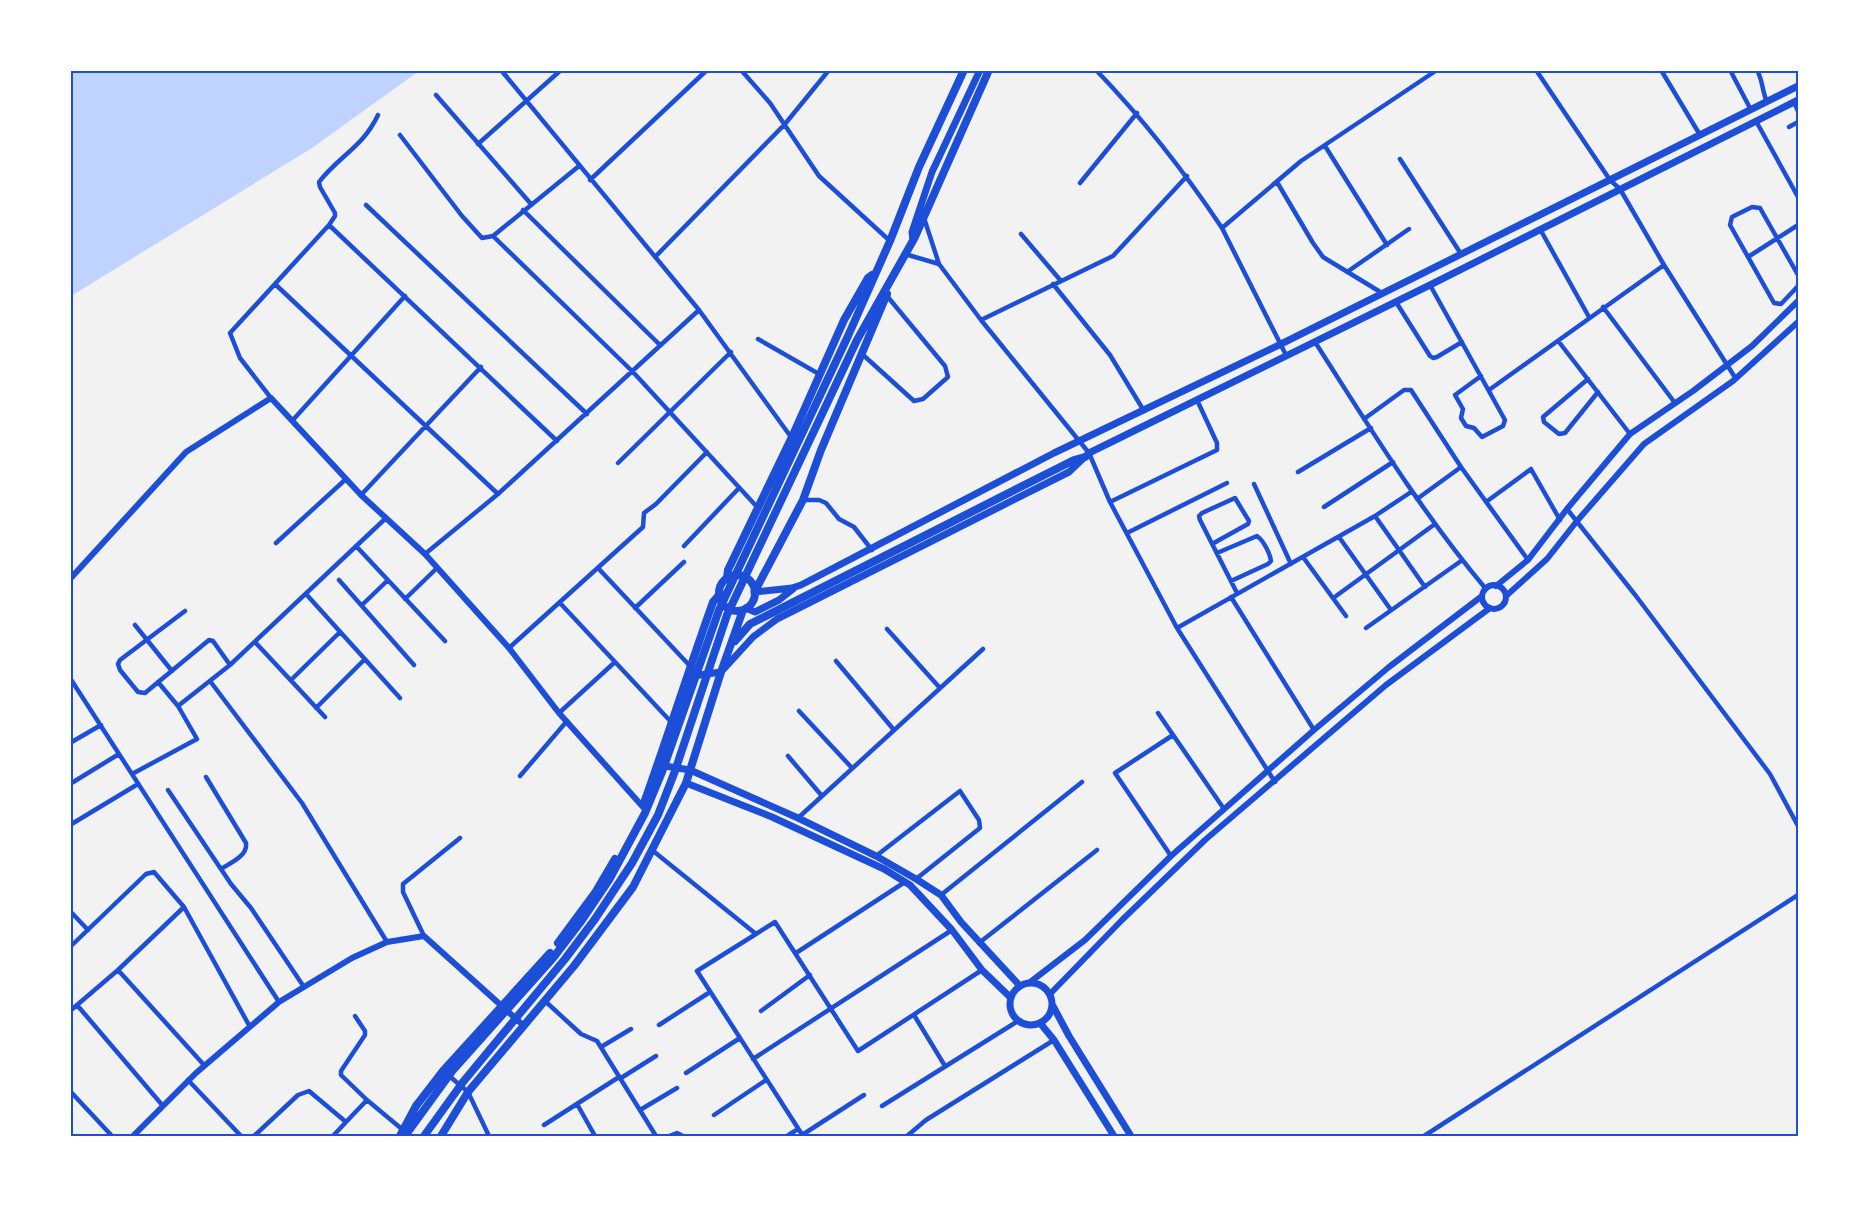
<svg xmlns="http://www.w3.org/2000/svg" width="1869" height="1207" viewBox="0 0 1869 1207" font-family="'DM Sans',sans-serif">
<rect width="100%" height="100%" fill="#f2f2f2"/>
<path fill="#bfd3fe" d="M71 70H419V71L312 148 71 296Z"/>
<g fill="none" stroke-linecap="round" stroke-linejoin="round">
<path stroke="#1d4ed8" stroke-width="4.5" d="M501 70 699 310 791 437
M741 70 770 103 819 176 890 241
M1096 70C1144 120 1184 171 1222 228L1301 161 1437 70
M1536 70 1610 180 1620 189 1664 265 1736 379
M1661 70 1700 135
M1730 70 1751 110
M1757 70C1763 81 1762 91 1767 102
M436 95 531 204
M1794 102 1798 111
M1756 121 1798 197
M1789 127 1798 122
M400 135 462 216 482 238 493 236 579 166
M478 144 561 70
M1325 146 1387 245
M1400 159 1461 254
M590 180 707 70
M1277 182 1313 243 1323 257 1382 293
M1080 183 1137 113
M366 205 587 414
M523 210 660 345
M329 225 335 216V213L320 187 319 182C339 156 363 147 378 115
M1222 228 1286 355
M1540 229 1589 317
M1021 234 1061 281
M493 236 633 372 758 508
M905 254 939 264 924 218
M655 257 785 124 829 70
M1748 257 1798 225
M939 264 981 320 1089 453 1110 502 1177 628 1275 782
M1347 272 1409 229
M1798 275 1760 208 1752 207 1732 217 1730 225 1774 303 1781 304 1798 286
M275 284 498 494
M1053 284 1110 355 1144 411
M1430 285C1455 330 1480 375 1505 420L1503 426 1482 437 1474 428 1466 426 1461 418 1463 409 1455 395 1481 376
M1396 302 1430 356 1433 358 1437 357 1462 342
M1603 307 1675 403
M981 320 1113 256 1187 176
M758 339 819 374
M1315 342C1369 426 1421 512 1486 589
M1559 342 1630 434
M862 354 914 401 923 399 948 377 945 366 887 296
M1588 379 1543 417 1544 422 1559 434 1565 433 1598 392
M1489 390 1664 265
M271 398 240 358 230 333 329 225 557 441
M1364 419 1404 390H1411L1461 467 1528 560
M292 421 405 296
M618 463 731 352
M1298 472 1371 428
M1254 484 1291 564
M361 495 481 367
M1417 499 1461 467
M804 500H819L826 503 839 519 854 527 872 550
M1110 502 1217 450V443L1197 400
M1486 502 1531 469 1560 520
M1324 507 1393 462
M1567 509 1636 596 1770 774 1798 826
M1375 516 1425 587
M1127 533 1227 483
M1339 537 1391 610
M276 543 346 479
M1212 544 1248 524 1249 521 1235 498 1202 513 1199 516 1200 520 1237 593
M356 546 445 641
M684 546 739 488
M1217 553 1257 536C1263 540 1270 553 1271 561L1268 564 1231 581
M425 554 498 494 699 310
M1303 557 1346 616
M598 568 690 666
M339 580 414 665
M306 594 400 698
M1336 596 1435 524
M1231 597 1314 730
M405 599 437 568
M560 603 673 724
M362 605 387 581
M635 608 684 562
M185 611 120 660 118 664 120 670 138 692 145 693 209 640 213 641 230 665
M135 625 172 671
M1177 628 1375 516 1411 492
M1366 628 1461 561
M887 629 940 688
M255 642 325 717
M509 648 643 527 644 513 656 504 707 452
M836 661 894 730
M70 678 279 1002
M291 680 340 632
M210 681 302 803 387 942
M158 682 178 706
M316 708 365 659
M799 711 852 768
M559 713 615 662
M1158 713 1224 809
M70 743 101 725
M788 756 822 796
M132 774 197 739 178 706 230 665 386 518
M520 776 567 721
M206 777 246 843C248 856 230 863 221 869
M70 784 119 754
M168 790 231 884 251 908 304 987
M798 818 983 649
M70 825 138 784
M652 850 756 934 697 971 803 1136
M876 856 960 791 979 820 980 828 916 879
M1171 856 1115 773 1173 735
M941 895 1082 782
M70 911 88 930
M756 934 775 922 858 1051 982 970
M424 936 403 892V884L460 838
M979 943 1097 850
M70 947 146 874 154 872 184 907 250 1027
M796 953 905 882
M118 970 204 1065
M545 1001 581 1034 597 1041 656 1136
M77 1005 163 1106
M70 1011 118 970 184 907
M761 1011 810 975
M914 1015 945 1066
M355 1016 365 1031V1035L341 1071V1075L367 1100
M659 1025 710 992
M601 1047 631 1029
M753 1059 952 930
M686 1073 740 1038
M447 1074 468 1092 489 1136
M621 1078 656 1056
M188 1080 241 1136
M70 1091 112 1136
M577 1104 595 1136
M882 1106 1018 1021
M640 1110 677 1088
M714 1115 766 1080
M544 1125 619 1077
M802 1135 864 1095
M254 1136 298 1095 309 1091 346 1122 367 1100 403 1130
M333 1136 346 1122
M669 1136 677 1133 683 1136
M787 1136 798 1129
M907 1136 926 1120 1054 1040
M1424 1136 1798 895"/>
<path stroke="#1d4ed8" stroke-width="6" d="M70 579 186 452 271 398 361 495 425 554 509 648 559 713 643 807
M1482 597a12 12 0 1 1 24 0a12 12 0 1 1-24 0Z
M1496 586 1528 560 1567 509 1630 434 1693 391 1752 346 1798 301
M1506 596 1547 559 1577 521 1644 444 1733 381 1798 322
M1029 983 1085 940 1171 856 1314 730 1389 667 1482 596
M1050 994 1122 920 1205 840 1386 685 1490 608
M133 1136 196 1073 279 1002 352 958 387 942 424 936 524 1026"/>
<path stroke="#1d4ed8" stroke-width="7" d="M913 240 912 232 932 172 980 70
M754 592 792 588 801 585 1054 453 1281 344 1798 86
M746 608 755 612 779 600 793 589
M693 676 721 672 753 637 777 619 1069 472 1089 453 1430 285 1798 100
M659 765 690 770 798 818 876 856 916 879 941 895 961 922 1020 986
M686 783 772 817 884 869 910 885 952 930 982 970 1011 998
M1010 1004a21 21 0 1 1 42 0a21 21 0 1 1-42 0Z
M1053 1006 1069 1036 1131 1136
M1040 1023 1054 1040 1114 1136"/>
<path stroke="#1d4ed8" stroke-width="8" d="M719 593a18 18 0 1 1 36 0a18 18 0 1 1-36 0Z
M727 578 728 570 792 437 844 320 868 278 872 275
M755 591 803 500 821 450 887 294
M735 641 750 624 1074 460 1085 457
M644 803C668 736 689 669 713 602L719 595
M558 943 595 893 615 859
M400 1136 416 1106 443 1071 550 953
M405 1136 453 1070 553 958 582 920 609 880 645 813 662 772 719 610 848 336 890 241 919 167 964 70
M424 1136 463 1082 565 959 595 919 632 863 658 815 675 771 727 615 857 340 915 237 989 70
M441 1136 468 1092 574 966 633 887 686 783 721 672 743 610"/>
</g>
<rect width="1869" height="1207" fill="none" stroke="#ffffff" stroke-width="144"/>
<rect x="72" y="72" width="1725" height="1063" fill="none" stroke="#1d4ed8" stroke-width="2"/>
</svg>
